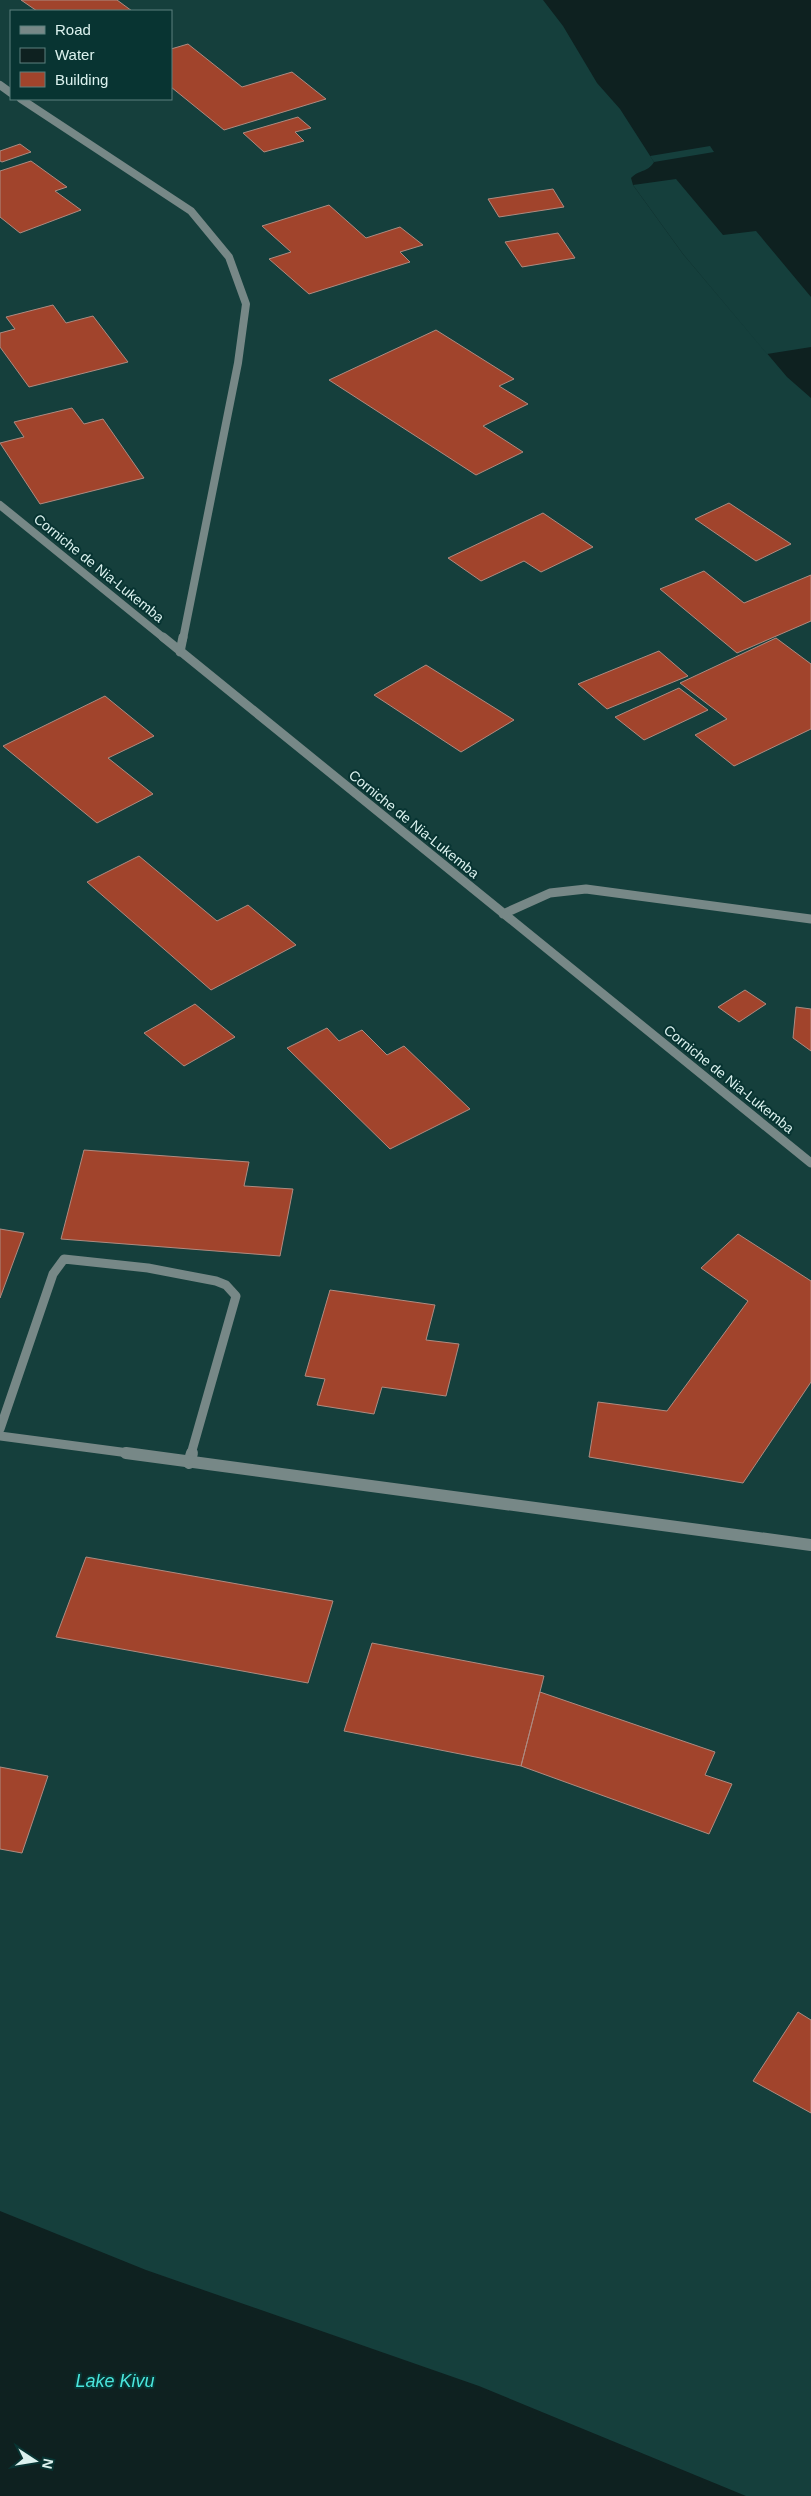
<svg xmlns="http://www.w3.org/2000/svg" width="811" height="2496" viewBox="0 0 811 2496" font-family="Arial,sans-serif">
<rect width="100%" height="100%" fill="#153f3c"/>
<path fill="#0e2120" d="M543 0H811V398L787 377 683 254 633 185 631 178C640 169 647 173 654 162L620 109 597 83 563 26Z
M0 2211 146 2270 479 2386 746 2496H0Z"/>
<path fill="#153f3c" d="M710 146 714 152 654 162 650 156Z
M676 179 723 235 756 231 811 297V347L767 354 683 254 633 185Z"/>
<path fill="#a1442c" stroke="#ae8b81" d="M21 0H117L132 11H37Z
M188 44 242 87 292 72 326 99 224 130 171 87V49Z
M298 117 311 128 295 132 304 141 264 152 243 133Z
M20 144 31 152 2 162 0 161V151Z
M31 161 67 187 55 191 81 210 20 233 0 217V171Z
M553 189 564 207 499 217 488 199Z
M329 205 366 238 400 227 423 245 400 252 410 262 309 294 269 259 291 252 262 226Z
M558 233 575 258 522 267 505 242Z
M53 305 66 323 93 316 128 362 29 387 0 347V333L15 329 6 317Z
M436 330 514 379 499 386 528 404 483 426 523 452 476 475 329 380Z
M72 408 84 424 103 419 144 478 40 504 0 443 24 437 14 422Z
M729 503 791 544 756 561 695 519Z
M543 513 593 547 541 572 524 561 481 581 448 558Z
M704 571 744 603 811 575V621L737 653 660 589Z
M776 638 811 664V729L734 766 695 735 727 719 680 683Z
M659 651 688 676 607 709 578 684Z
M426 665 514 720 461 752 374 695Z
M679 688 708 710 644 740 615 717Z
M105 696 154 736 108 758 153 794 97 823 3 746Z
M139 856 217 921 248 905 296 945 211 990 87 882Z
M745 990 766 1004 739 1022 718 1007Z
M195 1004 235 1037 184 1066 144 1033Z
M796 1007 811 1009V1051L793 1038Z
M327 1028 339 1041 362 1030 387 1055 404 1046 470 1109 390 1149 287 1048Z
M84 1150 249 1162 244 1186 293 1189 280 1256 61 1239Z
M0 1229 24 1233 0 1298Z
M738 1234 811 1281V1382L743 1483 589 1457 598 1402 667 1411 748 1301 701 1268Z
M330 1290 435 1305 426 1340 459 1344 446 1396 382 1387 374 1414 317 1405 325 1379 305 1376Z
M86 1557 333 1601 308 1683 56 1637Z
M372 1643 544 1676 521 1766 344 1731Z
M540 1692 715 1752 705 1775 732 1784 709 1834 521 1766Z
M0 1767 48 1776 22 1853 0 1849Z
M798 2012 811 2020V2113L753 2081Z"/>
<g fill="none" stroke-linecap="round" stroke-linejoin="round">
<path stroke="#778887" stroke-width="9" d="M0 1429 53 1274 64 1259 148 1268 216 1281 226 1285 236 1296 191 1454"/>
<path stroke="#778887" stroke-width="12" d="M189 1463 192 1453"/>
<path stroke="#778887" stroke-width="8" d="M0 85 11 93
M21 99 191 211 229 257 246 304 238 363 183 639
M0 505 165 639"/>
<path stroke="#778887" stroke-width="9" d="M163 637 811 1163
M180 652 183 637
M503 914 550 893 586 889 811 919
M0 1436 136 1454"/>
<path stroke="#778887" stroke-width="12" d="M126 1453 811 1545"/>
</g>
<g text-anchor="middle" stroke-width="4" stroke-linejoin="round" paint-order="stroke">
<g font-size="14" fill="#dcf2ef" stroke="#083432">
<text transform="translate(99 568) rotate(39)" y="5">Corniche de Nia-Lukemba</text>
<text transform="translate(414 824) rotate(39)" y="5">Corniche de Nia-Lukemba</text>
<text transform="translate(729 1079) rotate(39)" y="5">Corniche de Nia-Lukemba</text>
</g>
<g font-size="18" font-style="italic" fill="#4ae5dc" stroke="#083432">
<text x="115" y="2387">Lake Kivu</text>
</g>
</g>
<rect x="10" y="10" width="162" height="90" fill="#083432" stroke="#5d807e"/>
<rect x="20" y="26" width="25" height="8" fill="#778887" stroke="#5d807e"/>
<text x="55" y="35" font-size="15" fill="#dcf2ef">Road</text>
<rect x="20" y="48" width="25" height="15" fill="#0e2120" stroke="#5d807e"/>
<text x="55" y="60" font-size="15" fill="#dcf2ef">Water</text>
<rect x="20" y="72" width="25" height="15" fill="#a1442c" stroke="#5d807e"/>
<text x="55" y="85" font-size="15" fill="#dcf2ef">Building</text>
<g transform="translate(35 2461) rotate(102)" stroke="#083432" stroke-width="4" paint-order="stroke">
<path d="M0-4L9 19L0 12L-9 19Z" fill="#dcf2ef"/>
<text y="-8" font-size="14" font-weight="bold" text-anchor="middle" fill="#dcf2ef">N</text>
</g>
</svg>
